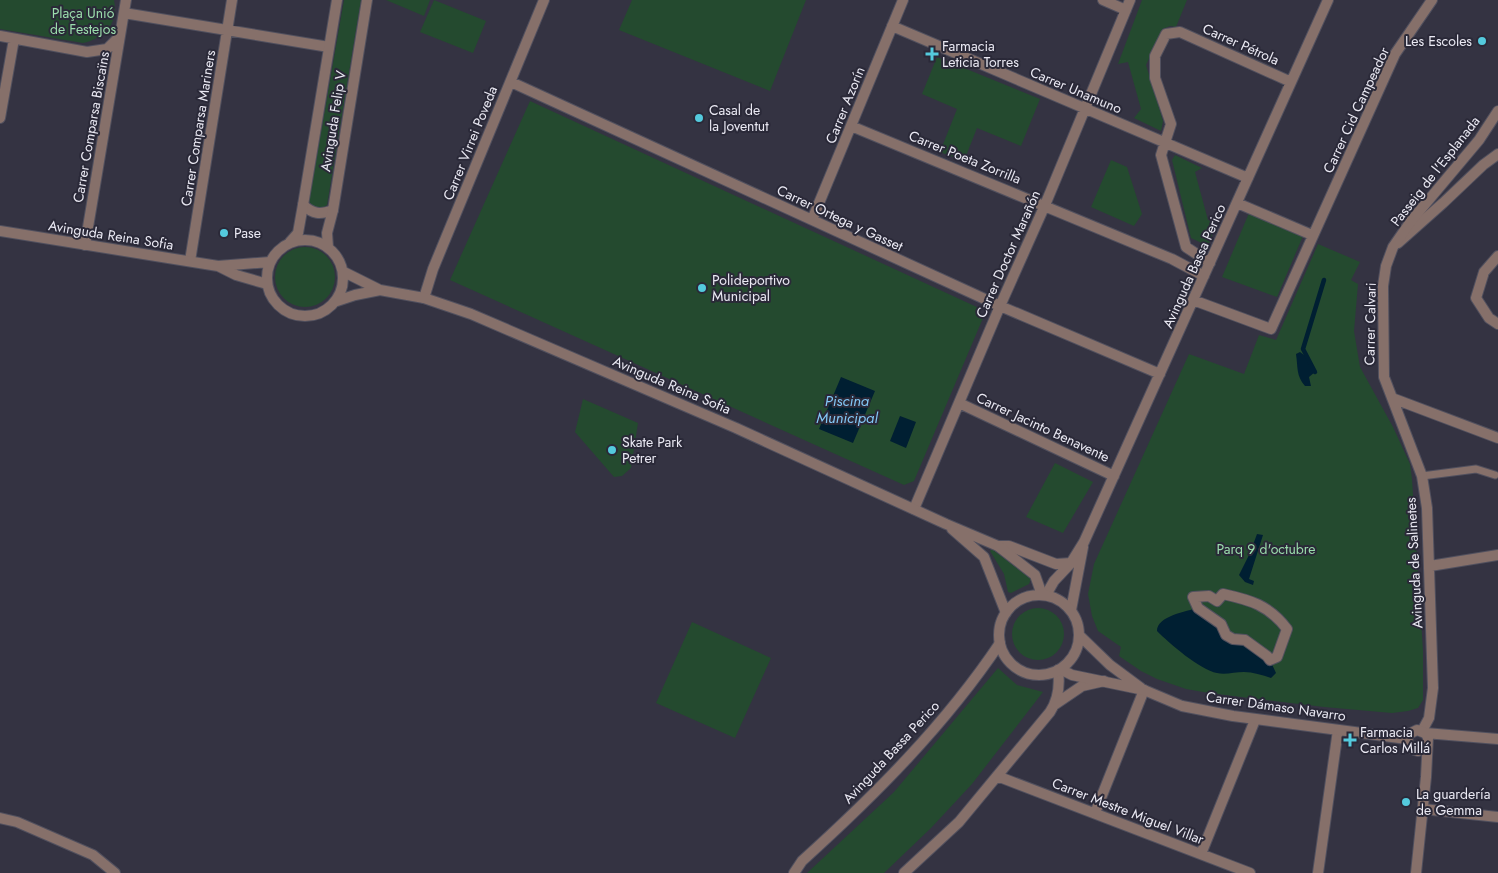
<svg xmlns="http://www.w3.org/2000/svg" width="1498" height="873" viewBox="0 0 1498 873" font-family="Jost,sans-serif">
<rect width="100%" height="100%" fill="#343342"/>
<path fill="#244a2f" d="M0 0H114C119 24 104 38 83 43L0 29Z
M344 0H361L327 205C319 211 314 209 309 201Z
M386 0H430L424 16Z
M434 0 486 21 473 53 420 32Z
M632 0H806L770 91 619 30Z
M1142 0H1187L1176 27 1170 26 1163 29 1146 65 1163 121 1161 131 1134 118 1141 109 1128 62 1118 64Z
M937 57 1040 99 1021 146 977 128 964 161 940 152 957 109 922 94Z
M530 101 979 308 976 315 983 318 914 481 904 485 450 280Z
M1175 155 1202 168 1195 172 1208 220 1217 223 1208 246 1191 238 1172 160Z
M1111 160 1127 167 1142 214 1134 226 1091 207Z
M1249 213 1303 236 1277 297 1222 277Z
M1318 244 1360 262 1351 280 1358 284 1354 331 1360 367 1393 427 1410 464 1412 479 1423 651V700L1418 708 1408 711 1392 713 1324 707 1209 693 1186 689 1157 679 1141 671 1119 656 1121 647 1098 631 1092 616 1088 594 1094 564 1189 354 1244 374 1259 335 1276 340Z
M275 277a30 30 0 1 1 60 0a30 30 0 1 1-60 0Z
M583 399 638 423 631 468 622 476 614 477 575 432Z
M1055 463 1093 482 1063 533 1026 517Z
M992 549 1031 579 1029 584 1011 593 1008 592 1004 574 990 551Z
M1012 634a26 26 0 1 1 52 0a26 26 0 1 1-52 0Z
M692 622 771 658 735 738 656 703Z
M998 668 1017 685 1043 692 972 784 931 828 884 873H807L894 792Z"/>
<path fill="#001f32" d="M1300 352 1308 358 1315 372 1309 377 1311 386H1305C1296 376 1298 367 1296 354Z
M841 377 875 391 853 443 819 429Z
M900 416 916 422 906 448 890 441Z
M1257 534 1263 535 1249 579 1254 581 1253 585 1245 582 1239 575 1250 553Z
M1198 608 1240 640 1270 660 1276 673 1271 678C1262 675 1253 672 1244 672 1235 672 1225 675 1217 673 1200 670 1169 643 1157 631 1157 616 1187 611 1198 608Z"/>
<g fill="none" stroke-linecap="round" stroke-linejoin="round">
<path stroke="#001f32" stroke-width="4.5" d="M1315 372 1303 349 1324 280"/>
<defs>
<path id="service" d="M1422 476 1476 469 1495 475"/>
<path id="pedestrian" d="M1398 243 1443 203 1483 165 1498 154
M1223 594C1250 600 1269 605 1287 629L1277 657 1270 660 1267 656 1245 640 1233 639 1226 635 1221 624 1198 608 1193 597 1209 596 1217 601Z"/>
<path id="minor" d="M1103 0 1126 10
M124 13 329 47
M892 26 1248 178
M0 36 87 52 107 49 120 36
M511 82 1000 306 1160 374
M0 118 14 39
M851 126 1172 259 1204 276
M1237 203 1312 235
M303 205C313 214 320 215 333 210
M812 220 903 0
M85 245 126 0
M1498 256 1484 272 1476 298 1489 318 1498 324
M190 261 232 0
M1210 263 1186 247 1161 155 1171 124 1155 78V56L1166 34 1180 32 1291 82
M424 298 433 269 544 0
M1193 300 1271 329 1395 54 1432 0
M1392 398 1498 438
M959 403 1114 476
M914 509 1000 306 1045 205 1130 0
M998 546H1009L1056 564 1071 563
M1430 566 1498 555
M1046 595 1054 581 1071 563 1084 542 1328 0
M1071 610 1083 547
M1054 705 1082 686 1104 681
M1422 731 1429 718 1433 688 1427 508 1422 476 1384 377 1383 286 1386 266 1393 247 1411 221 1479 140 1498 111
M997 776 1250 873
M1423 809 1498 817
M1095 813 1144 690
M0 818 17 822 93 855 115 873
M1201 854 1255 720
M794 873 802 861C875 795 945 725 1000 643
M904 873 959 822 1050 712C1058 700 1060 685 1058 670
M1318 873 1338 730"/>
<path id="tertiary" d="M0 231 218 266 236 275 267 284
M267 278a38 38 0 1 1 76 0a38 38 0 1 1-76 0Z
M290 242 298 233 303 205 337 0
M328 247 327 233 333 210 367 0
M218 266 270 262
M344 272 380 290 424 298 471 314 736 428 946 524 998 546 1035 575 1042 595
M337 301 355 295 380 290
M952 529 984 557 1006 613
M999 635a40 40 0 1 1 80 0a40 40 0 1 1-80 0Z
M1079 635 1110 665 1141 688
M1060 669 1072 675 1144 690 1182 706 1233 716 1407 739
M1425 733 1498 739
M1416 873 1426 777 1428 737 1425 733 1417 730 1409 734C1405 743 1409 749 1418 751L1426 746"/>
</defs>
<use href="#service" stroke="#51505e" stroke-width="9"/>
<use href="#pedestrian" stroke="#51505e" stroke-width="12"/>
<use href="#minor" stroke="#51505e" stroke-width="12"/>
<use href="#tertiary" stroke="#51505e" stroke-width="12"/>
<use href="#service" stroke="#86706a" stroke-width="7"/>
<use href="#pedestrian" stroke="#86706a" stroke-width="10"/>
<use href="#minor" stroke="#86706a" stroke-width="10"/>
<use href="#tertiary" stroke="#86706a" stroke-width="10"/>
</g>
<g fill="#54cadd" stroke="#2a2938" stroke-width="2">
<circle cx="1482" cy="41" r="5"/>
<path d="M929.5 46.5h5v5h5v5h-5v5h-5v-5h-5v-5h5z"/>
<circle cx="699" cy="118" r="5"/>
<circle cx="224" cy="233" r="5"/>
<circle cx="702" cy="288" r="5"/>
<circle cx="612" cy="450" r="5"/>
<path d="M1347.5 732.5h5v5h5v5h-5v5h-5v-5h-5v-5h5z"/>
<circle cx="1406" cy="802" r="5"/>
</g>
<g text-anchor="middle" stroke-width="4" stroke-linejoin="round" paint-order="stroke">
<g font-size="14" fill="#9bddac" stroke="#2a2938">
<text x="83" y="18">Plaça Unió<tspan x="83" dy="16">de Festejos</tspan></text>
<text x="1266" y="554">Parq 9 d'octubre</text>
</g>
<g font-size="14" fill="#eae9f3" stroke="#2a2938" text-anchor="start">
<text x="1472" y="46" text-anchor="end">Les Escoles</text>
<text x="942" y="51">Farmacia<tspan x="942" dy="16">Leticia Torres</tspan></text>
<text x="709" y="115">Casal de<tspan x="709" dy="16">la Joventut</tspan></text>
<text x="234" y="238">Pase</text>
<text x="712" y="285">Polideportivo<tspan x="712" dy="16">Municipal</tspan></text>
<text x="622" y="447">Skate Park<tspan x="622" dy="16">Petrer</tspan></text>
<text x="1360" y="737">Farmacia<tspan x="1360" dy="16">Carlos Millá</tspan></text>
<text x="1416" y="799">La guardería<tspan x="1416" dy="16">de Gemma</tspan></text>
</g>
<g font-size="14" fill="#eae9f3" stroke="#2a2938">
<text transform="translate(1241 44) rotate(24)" y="5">Carrer Pétrola</text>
<text transform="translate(1076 90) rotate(23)" y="5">Carrer Unamuno</text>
<text transform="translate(845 105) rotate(-68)" y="5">Carrer Azorín</text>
<text transform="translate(1356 110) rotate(-65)" y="5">Carrer Cid Campeador</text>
<text transform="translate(333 121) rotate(-81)" y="5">Avinguda Felip V</text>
<text transform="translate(91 127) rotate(-80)" y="5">Carrer Comparsa Biscaïns</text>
<text transform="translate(198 128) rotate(-81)" y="5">Carrer Comparsa Mariners</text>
<text transform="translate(470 143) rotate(-68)" y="5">Carrer Virrei Poveda</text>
<text transform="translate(965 157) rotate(22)" y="5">Carrer Poeta Zorrilla</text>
<text transform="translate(1435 171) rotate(-52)" y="5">Passeig de l'Esplanada</text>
<text transform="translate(840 218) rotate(25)" y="5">Carrer Ortega y Gasset</text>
<text transform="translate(111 235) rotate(9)" y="5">Avinguda Reina Sofia</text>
<text transform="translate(1008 254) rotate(-66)" y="5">Carrer Doctor Marañón</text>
<text transform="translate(1194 266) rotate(-66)" y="5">Avinguda Bassa Perico</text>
<text transform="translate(1370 324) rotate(-89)" y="5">Carrer Calvari</text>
<text transform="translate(672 385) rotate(23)" y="5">Avinguda Reina Sofia</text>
<text transform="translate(1043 427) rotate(25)" y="5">Carrer Jacinto Benavente</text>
<text transform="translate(1414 563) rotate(-93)" y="5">Avinguda de Salinetes</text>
<text transform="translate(1276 706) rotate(8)" y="5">Carrer Dámaso Navarro</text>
<text transform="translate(891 752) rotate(-47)" y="5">Avinguda Bassa Perico</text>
<text transform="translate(1128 811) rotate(21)" y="5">Carrer Mestre Miguel Villar</text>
</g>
<g font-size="15" font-style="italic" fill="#83c7f6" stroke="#2a2938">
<text x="847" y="406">Piscina<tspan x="847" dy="17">Municipal</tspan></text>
</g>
</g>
</svg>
